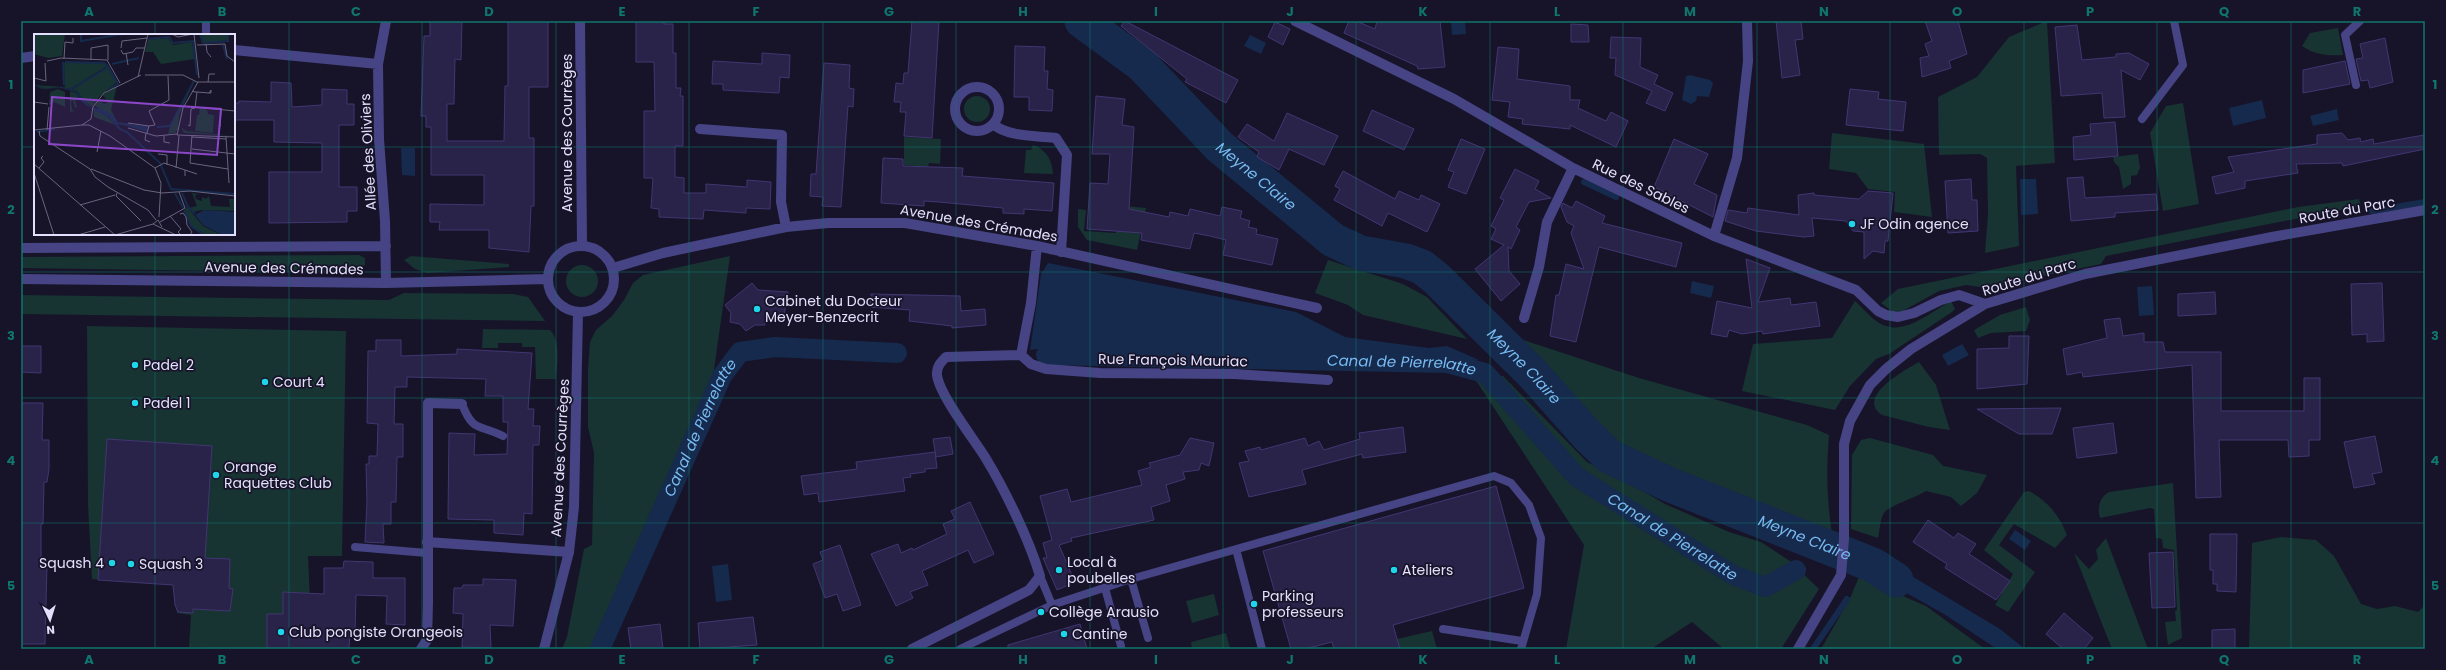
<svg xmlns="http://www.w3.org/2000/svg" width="2446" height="670" viewBox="0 0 2446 670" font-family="Poppins,sans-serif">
<rect width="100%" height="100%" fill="#171429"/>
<path fill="#173332" d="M2047 21 2055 163 2016 166 2019 246 1985 253 1988 214 1987 158 1980 154 1939 155 1938 97 1977 77 2009 37Z
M2338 28 2343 55C2328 56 2315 55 2302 46L2310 33Z
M964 109a13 13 0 1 1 26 0a13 13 0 1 1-26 0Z
M2183 103 2199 204 2163 211 2150 133 2166 106Z
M1832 133 1924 144 1932 217 1894 212 1895 192 1868 189 1856 173 1829 169Z
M904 137 941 139 940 164 929 163 928 167 904 165Z
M1033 145C1047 150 1052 160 1053 174L1024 173 1026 150H1031Z
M2138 154 2140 168 2137 175 2131 176V184L2123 189 2119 167 2114 162 2113 157Z
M2359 199 2361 206 2106 256 2101 264 2028 279 1994 289 1966 285 1939 291 1901 312H1893L1881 303 1898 289 2298 207Z
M1124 206 1146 208 1137 250 1087 240 1078 227V209L1086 210 1084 231 1116 233 1117 221Z
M359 255 365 258V265L355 271 346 273 21 268V257Z
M411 256 509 264V267L427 273 415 269 404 260Z
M730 256 713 377 594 649H562L567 637 584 549 592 545 594 453 588 427V370L590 342 596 330 612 316 624 300 633 283 643 275Z
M1328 260 1403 284 1427 297 1467 339 1363 315 1348 305 1315 293Z
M566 281a16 16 0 1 1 32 0a16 16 0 1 1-32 0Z
M404 293 513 294 528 297 545 321 21 314V295L389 300Z
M1855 301C1863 308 1873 321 1883 325 1906 335 1932 311 1951 301L1955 309 1952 312 1889 354 1876 359 1850 386 1835 410 1742 391 1753 344 1832 338Z
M2026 307 2030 320 2026 331 1991 333 1978 338 1974 330 2000 315Z
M87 326 346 331 342 556H308L310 601 294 649 189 647 191 615 177 613 173 585 92 579 88 505Z
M483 329 550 330C561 341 557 364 556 379H536L535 347H522V343H498V348H482Z
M1505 334 1639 378 1807 425 1829 435C1826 471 1827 504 1833 540L1787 525 1638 461 1602 437Z
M1919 362 1936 385 1950 430 1929 427 1882 415C1855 397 1905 370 1919 362Z
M1471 373 1490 377 1503 376 1587 462 1621 478 1665 504 1729 532 1761 542 1790 561 1819 589 1781 649H1724L1692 622 1651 649H1566L1584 545Z
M1870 438 1933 455 1944 467V466L1987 475 1977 493 1961 506 1951 497 1926 491C1915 498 1888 506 1884 513 1880 519 1880 530 1878 538L1851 529 1852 455 1861 440Z
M2173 483 2182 638 2168 645 2165 622 2176 621 2175 611 2177 610 2174 550 2163 548 2162 539 2156 538 2154 509 2150 508 2100 518C2097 508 2099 498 2109 492Z
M2029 491C2048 501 2059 515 2067 535L2055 548 2014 524 1999 545 2035 572 2008 612 1995 605 2013 574 1984 550 2024 492Z
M2281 537 2316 540 2334 556 2361 604 2377 609 2395 606 2418 612 2425 605V649H2249L2252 543Z
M2106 538 2148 649H2112L2074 553 2089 569 2098 559 2096 550Z
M1859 577 1926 606 1985 649H1821L1850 598Z
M1214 594 1219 615 1192 623 1186 601Z
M1432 631 1437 649H1400L1397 639Z
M1226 633 1230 648 1192 649 1191 642Z"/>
<path fill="#152a4c" d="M1451 21H1465L1466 34 1452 35Z
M1250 35 1266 43 1261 54 1244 46Z
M1690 75 1710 80 1713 83 1709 97 1697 96 1696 101 1691 104 1682 100 1686 76Z
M2262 100 2266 118 2233 126 2229 108Z
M2337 109 2339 120 2313 126 2310 116Z
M401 148H415V176L402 175Z
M2020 179H2036L2038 214 2021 215Z
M1048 263 1296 312 1345 337 1429 348 1447 346 1479 360 1306 356 1234 350 1059 346 1030 350 1041 274Z
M1692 281 1714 286 1711 298 1690 293Z
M2152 286 2154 315 2139 316 2137 287Z
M1962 344 1969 355 1948 366 1942 355Z
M2015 530 2031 541 2025 550 2009 539Z
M1854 549 1875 554 2000 629 2025 649H1997L1944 614 1883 580 1864 571 1854 569Z
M728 564 732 600 716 602 712 566Z"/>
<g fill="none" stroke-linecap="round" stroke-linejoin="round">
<path stroke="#152a4c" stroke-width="6" d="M1584 182 1616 197
M2372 211 2425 202
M1813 649 1847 599"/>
<g stroke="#152a4c" stroke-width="20">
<path id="s1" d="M1046 355 1447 363 1485 373 1577 477 1733 575 1765 587 1796 570"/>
<path id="s2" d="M600 649 722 376 740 352 775 347 897 353"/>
</g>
<path stroke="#152a4c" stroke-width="35" id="s3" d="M1082 21 1142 65 1220 147 1333 240 1361 253 1406 261 1422 267 1437 279 1532 373 1587 435 1609 456 1668 484 1873 565 1896 580"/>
</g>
<path fill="#292249" stroke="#423672" d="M430 21H462L461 60 455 59 454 104H447V141H504L505 86H508V21H548V87H529V138H534V206H531L529 252 489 248V230H439L440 222H430V204L484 205V175H431V127H426V116H421L424 36H430Z
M636 21H664V24H673V53H676V88H681L680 96H683V146H675V177L684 178V193H706V184L747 187V180L771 182 770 209 746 208V213L704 210 703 219 659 217V209L651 208 653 178H644V111H655L654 62H636Z
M912 21H939L932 138 904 136 906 112H900L901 102H894L896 83 903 84 904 73H908Z
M1125 21 1238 80 1226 103 1185 82 1187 79 1121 26Z
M1349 21H1356L1375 29 1377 21H1440L1445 67 1418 69 1417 66 1344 33Z
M1776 21H1801L1803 39 1795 40 1800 75 1782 78Z
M1925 21H1958L1967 54 1949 61 1951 68 1922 77 1920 58 1929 56 1925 44 1932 41Z
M1275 22 1290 29 1283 45 1268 37Z
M1571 24 1588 25 1589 42H1571Z
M2077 25 2082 60 2116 57V54L2129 53 2149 64 2140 80 2121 70 2125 117 2104 118 2102 93 2061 96 2055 27Z
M1611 37 1641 38 1640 67 1658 75 1654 84 1673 93 1665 111 1646 103 1652 91 1615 75 1616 58H1610Z
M2385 38 2393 82 2370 88 2368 80 2361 81 2356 59 2363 58 2360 44Z
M1015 46 1045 47 1044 71H1048L1047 89 1053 90 1052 111 1029 110V97H1014Z
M1498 47 1519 49 1517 79 1570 86V100H1580L1578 108 1606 121 1611 112 1628 121 1616 147 1570 125V129L1522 124 1523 119 1508 117 1510 102 1492 100Z
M762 53 790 55 789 78 780 77 779 93 723 90V84H712L713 61 762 64Z
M2345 61 2350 84 2303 93V70Z
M824 63 850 65 849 88 854 89 853 107 848 106 841 207 822 206 823 197 810 196 811 174H816Z
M271 82 291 83 292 107 322 105V89L347 90V104H354V125H339V187H357V211H347V222L269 223V172H322V143L274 142V120H234V103H239V101L271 102Z
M1850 89 1879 92 1878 99 1906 102 1903 131 1846 125Z
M1096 96 1125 99 1122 125 1134 127 1129 209 1169 217 1170 212 1188 216 1190 209 1220 216 1222 207 1242 211 1240 218 1250 221 1248 227 1257 229 1256 234 1278 239 1272 265 1223 255 1226 240 1210 236 1194 233 1190 249 1141 240 1142 233 1087 229 1090 183 1108 184 1110 154H1092Z
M1372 110 1414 129 1404 150 1363 131Z
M1287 113 1338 136 1324 165 1289 149 1279 170 1257 157 1259 152 1238 137 1247 124 1274 141Z
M2115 122 2118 156 2074 160 2073 137 2091 135 2090 124Z
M2342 133 2348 140 2360 138 2361 142 2373 139 2374 144 2424 135 2425 149 2343 166 2342 163 2296 164 2298 173 2245 181V188L2216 194 2212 177 2234 172 2228 157 2317 144V135Z
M1461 139 1485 149 1466 194 1448 187 1454 172 1448 170Z
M1674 139 1708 154 1694 184 1717 195 1713 217 1654 187Z
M883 158 903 159V166L963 168 962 176 1054 183 1052 211 1024 209V214L1003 213V208L939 202 924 201V206L881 203Z
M1515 169 1539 181 1535 189 1551 198 1529 202 1516 227 1520 230 1511 249 1508 247 1509 271 1520 284 1501 301 1475 269 1504 245 1491 239 1496 229 1491 226 1504 200 1500 198Z
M1343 171 1395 199 1399 191 1419 200 1421 195 1440 204 1427 232 1388 213 1382 226 1334 200 1340 189 1335 186Z
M2083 177 2085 198 2156 194 2158 210 2115 213V217L2071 221 2067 178Z
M1971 179 1972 200H1977L1978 231 1948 233 1945 181Z
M1868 191 1893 193 1888 241H1885L1884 253 1873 251 1864 259V232L1853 231 1846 221 1812 218 1814 236 1804 237 1756 231 1725 221 1728 210 1747 213 1748 208 1799 215 1798 195 1814 193V195L1859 199Z
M1576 201 1605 216 1602 223 1682 243 1676 267 1599 247 1576 342 1550 336 1556 295H1559L1566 264 1584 269 1571 233 1574 226 1567 222 1561 207 1563 203 1572 208Z
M1746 259 1770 268 1758 302 1790 298 1791 305 1816 302 1820 326 1763 334 1762 331 1742 334 1729 330 1727 337 1711 334 1717 301 1752 308Z
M752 283 758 290 788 292 784 315H766L765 325H755L746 331 740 324 730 322 731 313 725 305Z
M2382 283 2384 341 2367 342V334L2352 335 2351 284Z
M2215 292 2216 314 2178 316V294Z
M871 294 960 296 961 311 985 309 986 325 952 328V326L909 321 910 310 870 307Z
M2120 318 2123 336 2144 333V342H2163L2165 352H2221V411H2304V378H2320V440H2309V456L2289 457 2288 440H2219L2221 497 2196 498 2192 365 2083 377 2082 372 2067 375 2063 349 2107 338 2104 320Z
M2009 336H2029L2027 384 1977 389V349L2009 348Z
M376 340H401V356L457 354V349L532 353 528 409H534L533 426H540L539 445H533L532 514 524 513 523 535 494 533V520L448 519 449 433 475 434 474 455 507 454 508 422H503V396H485L486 379 407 377V387H395L394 424H403V457H397L396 502H391V524H383L384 543 365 542 367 502 366 464H369V456H377L378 424 367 423 368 351H376Z
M21 346H41V373L21 372Z
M21 403H43L42 440H49V469L47 482H44L43 524H41V564H47L45 644H21Z
M2061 408 2052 434H2019L1977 409Z
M2113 423 2117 453 2077 458 2073 428Z
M1403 427 1406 452 1363 458 1362 454 1302 470 1306 484 1249 497 1239 463 1249 461 1245 451 1260 447 1261 450 1305 438 1308 446 1319 441 1324 450 1360 439 1359 433Z
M2375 436 2382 472 2372 474 2375 484 2354 488 2344 442Z
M950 437 953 454 936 457 933 439Z
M1190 438 1214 443 1209 466 1201 463 1199 470 1183 472 1185 479 1166 485 1170 501 1151 507 1154 520 1071 538 1072 541 1059 545 1075 582 1057 590 1043 558H1047L1043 543 1052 540 1040 496 1067 489 1071 502 1142 485 1138 471 1151 467 1149 463 1180 455Z
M107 439 212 446 205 558 230 559 229 588 233 589 230 611 193 609V613L178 612 175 605 173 585 98 580Z
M935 452 937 468 925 469V472L910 474 911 477 903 478 905 491 819 502 818 493 804 495 801 476 857 469 856 462Z
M1496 486 1524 588 1393 625 1400 649H1334L1332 642 1305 649H1291L1263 551Z
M970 502 994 554 974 563 968 550 922 571 928 585 910 592 913 598 896 606 871 554 898 544 901 553 912 548 913 550 947 534 943 524 955 519 951 511Z
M1928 520 1954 538 1958 533 1976 544 1969 554 2010 581 1996 600 1945 568 1947 564 1913 542Z
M2210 534H2237L2236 592 2217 591V584H2213V570H2210Z
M840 545 861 605 843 611 837 594 825 598 813 564 823 560 820 552Z
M2173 552 2175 607 2152 608 2149 553Z
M344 561 373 562V578H405V625L386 624 387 596 356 595 355 632H350L349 649H267V614H283V592L324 594V568H343Z
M483 579 516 580 513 626 490 625 491 648 462 647 463 614 453 613 454 588H462L463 585H483Z
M2064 613 2093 638 2084 649H2063L2046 634Z
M753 617 757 645 700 649 698 623Z
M660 624 663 649H631L628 628Z
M1080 624 1087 649H1008V645Z
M2235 629V649H2212V630Z"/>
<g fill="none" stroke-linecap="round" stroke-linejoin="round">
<path stroke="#464484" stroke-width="8" d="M206 35V21
M2356 85 2345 35 2360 21
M2142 119 2183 65 2174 21
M462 404C473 433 480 424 503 436
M355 547 427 553
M1236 549 1262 649
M1040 576 1052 605
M1131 579 1148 638
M1105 588 1121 646
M1443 629 1522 641
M960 649 1052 605 1131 579 1494 476 1511 483 1529 505 1541 538 1537 594 1521 649"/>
<path stroke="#464484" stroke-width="10" d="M386 21 378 64 379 139 385 221 386 283
M580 21 582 245
M1295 21 1454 99 1573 168 1714 236 1856 290 1878 311 1886 315 1898 317 1914 313 1941 300 1959 295 1985 304
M234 50 378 64
M21 58 35 56
M955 109a22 22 0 1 1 44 0a22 22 0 1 1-44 0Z
M993 124C1007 137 1038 136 1056 138L1067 155 1061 252
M700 129 782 135 781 202 786 227
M1714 236 1737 158 1748 61 1747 21
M21 248 386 246
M613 268 663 253 786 227 828 223H905L1037 246 1317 308
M1524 318 1539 267 1547 222 1573 168
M1021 355 1031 364 1046 369 1100 373 1235 374 1328 380
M427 542 569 552
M421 649 427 640 428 603V403L462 404
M912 649 1029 590 1040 576C1029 539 1005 490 985 457 973 438 939 394 937 375 936 367 941 362 946 357L1021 355 1031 303 1037 246
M1798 649 1841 575 1844 539V444L1850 421 1870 385 1886 369 1911 349 1985 304 2085 274 2272 237 2425 210"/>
<path stroke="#464484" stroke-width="10" d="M548 279a33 33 0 1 1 66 0a33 33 0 1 1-66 0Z
M21 279 386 283 547 279
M544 649 569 552 574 507 578 312"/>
</g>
<path fill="none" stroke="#0f766e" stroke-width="1" stroke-opacity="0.55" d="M155 21V35M289 21V649M422 21V649M556 21V649M689 21V649M823 21V649M956 21V649M1090 21V649M1223 21V649M1356 21V649M1490 21V649M1623 21V649M1757 21V649M1890 21V649M2024 21V649M2157 21V649M2291 21V649M21 147H35M234 147H2425M155 234V649M21 272H2425M21 398H2425M21 523H2425"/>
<g fill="#1fd5e9" stroke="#171429" stroke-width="1.5">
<circle cx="1852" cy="224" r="4"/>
<circle cx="757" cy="309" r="4"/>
<circle cx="135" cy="365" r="4"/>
<circle cx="265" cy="382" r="4"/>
<circle cx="135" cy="403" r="4"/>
<circle cx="216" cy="475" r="4"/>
<circle cx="112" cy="563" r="4"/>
<circle cx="131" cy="564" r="4"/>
<circle cx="1059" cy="570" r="4"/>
<circle cx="1394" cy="570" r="4"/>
<circle cx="1254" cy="604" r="4"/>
<circle cx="1041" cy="612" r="4"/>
<circle cx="281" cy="632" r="4"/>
<circle cx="1064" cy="634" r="4"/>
</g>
<g text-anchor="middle" stroke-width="3.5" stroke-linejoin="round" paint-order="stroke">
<g font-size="14" fill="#e3dffc" stroke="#171429">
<text transform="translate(567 133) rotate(-90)" y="5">Avenue des Courrèges</text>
<text transform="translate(368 152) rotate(-93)" y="5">Allée des Oliviers</text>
<text transform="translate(1641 186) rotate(26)" y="5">Rue des Sables</text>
<text transform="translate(2347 210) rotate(-10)" y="5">Route du Parc</text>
<text transform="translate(979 223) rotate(10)" y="5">Avenue des Crémades</text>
<text transform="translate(284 268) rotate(1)" y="5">Avenue des Crémades</text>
<text transform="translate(2029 277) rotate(-17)" y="5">Route du Parc</text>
<text transform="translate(1173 360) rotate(1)" y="5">Rue François Mauriac</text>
<text transform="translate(560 458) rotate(-87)" y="5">Avenue des Courrèges</text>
</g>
<g font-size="14" fill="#e3dffc" stroke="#171429" text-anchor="start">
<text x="1860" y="229">JF Odin agence</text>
<text x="765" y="306">Cabinet du Docteur<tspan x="765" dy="16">Meyer-Benzecrit</tspan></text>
<text x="143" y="370">Padel 2</text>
<text x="273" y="387">Court 4</text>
<text x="143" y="408">Padel 1</text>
<text x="224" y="472">Orange<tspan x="224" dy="16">Raquettes Club</tspan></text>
<text x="1067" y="567">Local à<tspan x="1067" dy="16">poubelles</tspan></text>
<text x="104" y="568" text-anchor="end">Squash 4</text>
<text x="139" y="569">Squash 3</text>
<text x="1402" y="575">Ateliers</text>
<text x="1262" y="601">Parking<tspan x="1262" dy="16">professeurs</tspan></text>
<text x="1049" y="617">Collège Arausio</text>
<text x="289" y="637">Club pongiste Orangeois</text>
<text x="1072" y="639">Cantine</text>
</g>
<g font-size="15" font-style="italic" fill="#78baf2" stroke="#171429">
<text dy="5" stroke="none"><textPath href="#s3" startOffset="234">Meyne Claire</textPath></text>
<text dy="5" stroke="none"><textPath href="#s3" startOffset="570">Meyne Claire</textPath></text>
<text dy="5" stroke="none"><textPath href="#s1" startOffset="356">Canal de Pierrelatte</textPath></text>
<text dy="5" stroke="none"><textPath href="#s2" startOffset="243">Canal de Pierrelatte</textPath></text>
<text dy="5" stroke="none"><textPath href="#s1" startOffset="692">Canal de Pierrelatte</textPath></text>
<text dy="5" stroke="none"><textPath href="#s3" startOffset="906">Meyne Claire</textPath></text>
</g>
</g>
<g transform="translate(34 34)">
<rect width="201" height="201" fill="#171429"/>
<path d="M0 0H31L28 22 14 24 0 20ZM165 0H194V6L168 9ZM134 4 139 11 158 8 161 25 127 30 119 18H111L114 6ZM30 29H70L73 32 36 55 27 53 12 55 0 51 31 53ZM75 32 83 48 65 63 58 73 50 67 43 57 38 56ZM161 46 145 81 144 95 141 99 134 100 136 92ZM83 52 77 76 84 89 61 72 65 66 70 70 74 68 69 61ZM24 55 31 58V73L20 68 15 71 16 58ZM36 57 42 59 45 65 41 66 43 73 41 74 39 66 37 68 38 76 41 77 36 78ZM166 73 173 76 174 80 180 81 179 99 161 97 163 81H165ZM60 75 73 82 81 91 60 83ZM147 93 152 97 201 102 150 99ZM158 159 165 160 161 161 162 165 168 167V163L172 165 175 162 177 172 196 173 195 165H200L201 177 168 176 159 178 154 174 163 172ZM153 173 169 192 187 201H171L158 194 150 176Z" fill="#173332"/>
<path d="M0 51 12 55 28 53 42 57 58 75 48 68 41 58 27 54 8 55ZM83 89 100 91 114 92 113 98ZM170 176 201 178V201H188L169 191 161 181Z" fill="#152a4c"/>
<path fill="none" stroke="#152a4c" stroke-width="2" d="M47 0V7L88 0M167 0 170 9 194 7V0M114 5 135 3 139 9 160 7M159 8 163 41M189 11 193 25M29 28 30 51M31 28 70 29 74 32M78 30 105 24M74 33 84 50 75 55M36 56 74 33M58 74 75 82 86 95 93 98 126 129 137 155 201 160M63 74 77 81 83 89 98 91M123 93 136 92 160 47M3 98 21 95M141 159 149 174M148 159 154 173 161 180M150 176 157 192 170 201"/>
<path fill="none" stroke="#69657d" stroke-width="1" d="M138 0 144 3 159 0M160 0 165 44M172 10 173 18 177 23M163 11 191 10 193 22 201 28M87 14 88 7 113 4M87 16 89 20 99 18 102 14H111M92 19 94 31M30 25 31 8 39 9V4M57 26V14L74 11V26M13 27 27 24 73 26 86 49M111 41H149L163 48H201M104 43 114 0M0 44 12 47 11 29M164 48 149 74 143 101 201 103M174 48 175 40H181M158 57 161 58H163L175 59H177V56L175 59M0 68 14 70M170 74 201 77M94 89 115 92M48 91H55L76 102 121 134 127 149 125 183M154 91 156 92 157 75 161 74 163 58M186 93 187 76M94 94 122 102 143 100M0 96 48 91 57 85 59 73 70 59 107 41M13 96 15 73M5 97 6 102 56 135 61 143 74 153 114 176 122 186M112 99 111 106 116 108M113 99 115 92 121 91 115 77 135 66 134 42M158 101 156 129 194 135M130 102V108L136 109M158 103 192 105M192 103 195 149M158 115 201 120M63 118 67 97M124 120 133 121V131M0 130 81 201M5 134 10 128 7 124 9 122M121 134 130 129 151 136V142M142 134 145 102M57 135 110 156 128 159 156 157 201 162M151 136 163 140M0 139 20 201M83 159 82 162 107 187M46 171 81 161M146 180 149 179 152 183 153 191 158 198 156 201M136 182 147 195 144 198 147 201M126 188 151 174 145 158M119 190 124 186 128 193M44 201 71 193M81 201 119 190 142 201"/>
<path fill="#8b47c8" fill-opacity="0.15" stroke="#8b47c8" stroke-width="2" d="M18 63 187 75 183 121 15 110Z"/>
<rect width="201" height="201" fill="none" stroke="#e3dffc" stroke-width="2"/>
</g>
<rect width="2446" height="670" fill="none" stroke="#171429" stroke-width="44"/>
<g transform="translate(50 620) rotate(176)" stroke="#171429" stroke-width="3" paint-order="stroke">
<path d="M0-3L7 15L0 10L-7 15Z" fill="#e3dffc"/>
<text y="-6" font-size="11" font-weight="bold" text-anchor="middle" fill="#e3dffc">N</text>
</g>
<rect x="22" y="22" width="2402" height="626" fill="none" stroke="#0f766e" stroke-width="1.5"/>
<g font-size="13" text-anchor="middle" font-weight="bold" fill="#0f766e">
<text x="89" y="16">A</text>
<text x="222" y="16">B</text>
<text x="356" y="16">C</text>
<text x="489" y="16">D</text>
<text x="622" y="16">E</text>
<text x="756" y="16">F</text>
<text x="889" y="16">G</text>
<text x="1023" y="16">H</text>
<text x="1156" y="16">I</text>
<text x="1290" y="16">J</text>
<text x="1423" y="16">K</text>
<text x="1557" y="16">L</text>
<text x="1690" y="16">M</text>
<text x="1824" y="16">N</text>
<text x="1957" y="16">O</text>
<text x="2090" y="16">P</text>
<text x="2224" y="16">Q</text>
<text x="2357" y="16">R</text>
<text x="11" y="89">1</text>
<text x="2435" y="89">1</text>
<text x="11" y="214">2</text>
<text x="2435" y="214">2</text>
<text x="11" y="340">3</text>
<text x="2435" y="340">3</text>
<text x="11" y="465">4</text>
<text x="2435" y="465">4</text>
<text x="11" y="590">5</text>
<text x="2435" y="590">5</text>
<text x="89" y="664">A</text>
<text x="222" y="664">B</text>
<text x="356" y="664">C</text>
<text x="489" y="664">D</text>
<text x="622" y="664">E</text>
<text x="756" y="664">F</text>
<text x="889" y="664">G</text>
<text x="1023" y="664">H</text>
<text x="1156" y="664">I</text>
<text x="1290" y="664">J</text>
<text x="1423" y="664">K</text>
<text x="1557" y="664">L</text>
<text x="1690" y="664">M</text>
<text x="1824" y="664">N</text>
<text x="1957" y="664">O</text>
<text x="2090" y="664">P</text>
<text x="2224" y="664">Q</text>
<text x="2357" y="664">R</text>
</g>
</svg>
